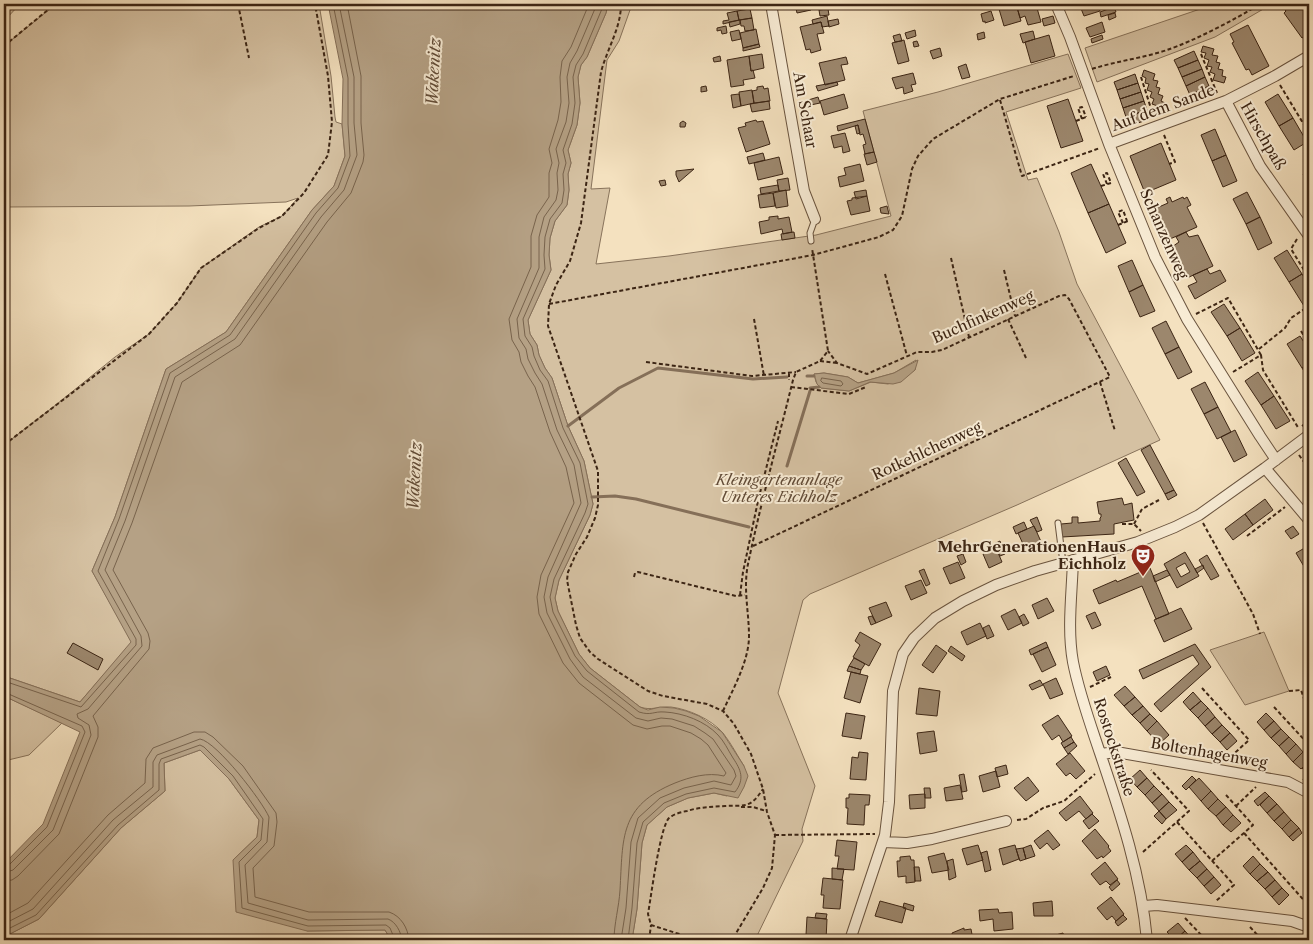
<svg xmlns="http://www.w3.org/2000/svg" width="1313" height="944" viewBox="0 0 1313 944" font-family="'Libre Caslon Text',serif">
<rect width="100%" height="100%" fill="#f4e1bf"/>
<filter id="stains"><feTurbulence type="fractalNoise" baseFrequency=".004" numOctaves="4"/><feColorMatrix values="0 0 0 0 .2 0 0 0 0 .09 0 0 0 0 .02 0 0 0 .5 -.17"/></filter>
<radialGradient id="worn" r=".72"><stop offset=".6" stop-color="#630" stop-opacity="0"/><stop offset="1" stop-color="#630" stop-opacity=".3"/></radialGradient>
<path fill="#d5c1a2" stroke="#88735b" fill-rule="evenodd" d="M4 4H20L4 21Z
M56 4H319L331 76 335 117 336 122 342 124 345 156 334 186 312 210 226 332 166 369 115 517 92 571 132 642 80 702 4 676V445L57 404 115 357 149 334 177 303 201 268 259 227 282 216 298 198 286 202 189 206 4 207V46Z
M608 4H629L630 10 619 41 607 60 591 189 610 188 596 264 669 256 816 235 891 216 863 111 938 92 1068 54 1081 88 1006 112 1028 180 1037 178 1059 232 1077 284 1160 440 1017 505 810 594 803 600 778 693 815 786 802 829 803 841 755 940H632L637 909 642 843 647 825 667 807 688 798 714 793 727 796 744 766C737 755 731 743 723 733 711 719 688 709 671 707 660 706 651 711 640 707L590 668 579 654 558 611 555 598 559 580 590 515 593 504 584 461 568 426 552 378 545 368 539 355 537 345 530 334 528 320 551 270 549 255 550 238 555 221 567 205 569 190 568 174 571 163 568 150 577 125 580 103 578 77 581 65 587 57 606 13ZM916 360 915 370 907 375 888 384 871 382 849 391 821 388 816 382 814 374 824 373 848 377 858 383 894 373Z
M1215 4H1272L1215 37 1097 82 1085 48Z
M1264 632 1289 691 1245 705 1210 650Z
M4 696 62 723 29 755 4 761Z
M200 750 229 779 259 820 257 837 233 860 307 931 385 930 391 940H4V937L39 919 121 828 165 791 164 763Z"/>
<path fill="#b5a185" stroke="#856f58" d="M328 4H608L606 13 587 57 581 65 578 77 580 103 577 125 568 150 571 163 568 174 569 190 567 205 555 221 550 238 549 255 551 270 528 320 530 334 537 345 539 355 545 368 552 378 568 426 584 461 593 504 590 515 559 580 555 598 558 611 579 654 590 668 640 707 648 710 660 707 674 708 686 711 699 716 722 732 744 766 748 776 744 787 738 798 714 793 688 798 667 807 647 825 642 843 637 909 632 940H391L385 930 307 931 236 912 233 860 257 837 259 820 229 779 200 750 164 763 165 791 121 828 39 919 4 937V864L43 824 80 732 4 696V676L80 702 131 642 92 571 115 517 166 369 226 332 312 210 334 186 345 156 342 124 343 79Z
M918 360 915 370 901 382 893 384 870 382 849 391 821 388 817 384 814 374 824 373 848 377 858 383 894 373Z"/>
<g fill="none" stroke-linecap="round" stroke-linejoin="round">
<path stroke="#78634c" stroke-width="1" d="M589 4 571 47 562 61 560 77 561 102 558 120 549 149 552 163 549 173V197L537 215 531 236V267L509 319 512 340 519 352 521 362 528 376 535 387 550 432 566 467 574 503 541 575 537 597 539 614 563 663 579 683 633 725 647 729 662 726H670L691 733 701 739 708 745 726 773 724 776C708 772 690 777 675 783 619 806 623 838 620 890 619 907 614 924 614 940
M597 4 577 51 570 63 567 77 569 103 566 122 556 149 559 163 557 173 558 190 556 200 544 217 539 237V268L517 319 519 338 526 349 528 359 535 373 542 384 557 430 574 465 581 503 548 577 544 597 547 613 570 659 583 677 636 718 648 721 661 718 672 719 694 726 705 733 713 739 734 770 736 776 731 785 714 781 684 788 660 798 638 818 631 842 626 908 621 940
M604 4 583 54 576 65 573 77 575 103 572 124 563 150 566 163 563 174 564 190 562 203 550 219 545 237 544 255 545 269 523 319 525 336 532 347 534 356 540 370 548 381 563 428 580 463 588 504 585 513 554 579 550 597 553 612 575 656 587 671 639 712C652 716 653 711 665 712 683 713 705 721 718 735 724 741 728 750 733 758 741 770 745 779 735 792L714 788 686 794 664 803 643 822 637 843 632 908 628 940
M822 378 841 381 843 384 841 386 823 383 821 381Z
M4 681 81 707 136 645V639L98 571 119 519 170 373 230 335 316 213 338 188 350 156 348 124V78L333 4
M4 692 82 726 85 732 47 827 9 865 4 867
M4 873 13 870 53 830 91 735 89 725 78 718 77 714 88 709 142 646 141 636 105 570 125 521 175 377 235 339 321 217 344 190 357 155 354 123V77L339 4
M4 881 12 880 18 876 59 834 98 737V727L93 716 149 649 150 641 148 633 113 570 132 523 182 382 240 345 327 222 351 193 363 162 364 155 361 123V76L347 4
M4 916 28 903 108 815 145 783 146 759 153 748 194 732H205L213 737 243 766 276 813 277 822 274 846 253 868 255 897 309 912H389C401 916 408 928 409 940
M4 924 33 909 113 820 153 787V762L157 755 200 739C217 742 262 801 269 817L267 842 245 865 248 903 308 920 388 919C396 922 401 932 402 940
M4 931 36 915 118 825 159 790V764L161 759 200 745 204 747 233 776 263 819 261 840 239 862 242 908 308 926 386 925 390 928 395 940"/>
<path stroke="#856f58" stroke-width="3" d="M807 376H814
M810 388 819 387
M568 426 619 388 658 368 753 379 787 377
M787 466 810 391
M592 497 615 496 636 499 749 527"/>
</g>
<path fill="#9c876d" stroke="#3c2514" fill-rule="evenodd" d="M795 4H809L811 10 797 13Z
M1016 4 1021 21 1004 26 999 9Z
M1016 4H1032L1033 9 1037 8 1041 22 1028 25 1025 16 1020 18Z
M1085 4H1097L1100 11 1084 16 1080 6Z
M1284 4H1305L1309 9 1306 11 1309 15V43L1304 37 1302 38 1284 13 1286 11 1282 6Z
M1114 7 1116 12 1101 17 1100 12Z
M750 9 752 18 739 20 737 11Z
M828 9 829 15 820 16 819 10Z
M737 11 739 20 723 24V21L729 20 727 13Z
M991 11 994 20 985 23V21L983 22 981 14Z
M1115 13 1116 17 1109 20 1108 15Z
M827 16 829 26 822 27 821 22 813 24 812 20Z
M1053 16 1055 23 1044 26 1042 19Z
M752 18 754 30 745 31 744 26H741L740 20Z
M838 19 839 24 829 27 828 21Z
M740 20V24L730 27 729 22Z
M821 22 824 33 817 34 821 50 811 53 810 49 806 50 800 27Z
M1102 22 1105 32 1090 37 1086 28Z
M1248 25 1269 66 1252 75 1249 69 1246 70 1232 43 1234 42 1230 34Z
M726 26 727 33 722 34 721 30 717 31V28Z
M756 29 759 44 743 48 740 33Z
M739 30 741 39 732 41 730 32Z
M915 30 916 36 907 39 905 33Z
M1033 31 1035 39 1023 43 1020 34Z
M984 32 985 38 978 40 977 34Z
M900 34 902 41 895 42 893 36Z
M1049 35 1055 56 1031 63 1025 42Z
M1102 35 1103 39 1092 43 1091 39Z
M904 40 909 61 898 64 892 43Z
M917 41 919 46 914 47 913 42Z
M759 44 760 47 743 51V48Z
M1203 46 1214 49 1212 55 1218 56 1216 62 1220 63 1218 69 1223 70 1222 76 1226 77 1224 83 1213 80 1215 74 1210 72 1212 67 1207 66 1209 60 1204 58 1206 53 1201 52Z
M940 48 942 56 933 59 930 51Z
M1194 51 1198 60 1178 68 1174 60Z
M762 54 764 68 751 71 749 56Z
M720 56 721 61 714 62 713 58Z
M749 56 751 71 753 70 755 78 743 80 744 85 731 87 727 60Z
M846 57 848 64 841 65 845 80 825 85 819 63Z
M1198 60 1202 69 1182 77 1178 68Z
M966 64 970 77 962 79 958 67Z
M1202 69 1205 77 1186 86 1182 77Z
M1144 70 1155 74 1153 80 1158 81 1156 87 1160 88 1158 94 1163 96 1161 101 1165 103 1163 108 1152 104 1154 99 1150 97 1152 92 1147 90 1149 84 1145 83 1146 78 1142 76Z
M913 73 916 84 911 85 913 91 904 94 903 87 896 89 892 78Z
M1135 74 1138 83 1117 90 1114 82Z
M1205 77 1209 86 1190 95 1186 86Z
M837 82 838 85 818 91 816 86Z
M1138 83 1141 92 1120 99 1117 90Z
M706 86 707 91 701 92V87Z
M763 86 764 89 768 88 770 101 754 103 752 91 757 90V87Z
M1209 86 1213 95 1194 103 1190 95Z
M752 90 754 103 741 106 739 92Z
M1141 92 1144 101 1123 108 1120 99Z
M739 94 741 106 733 108 731 95Z
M844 94 848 108 824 115 820 101Z
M1278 94 1293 118 1279 126 1265 102Z
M818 97 820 103 806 106 805 101Z
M1068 99 1083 141 1061 148 1047 106Z
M769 101 770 109 752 112 750 104Z
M1144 101 1147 110 1126 117 1123 108Z
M1147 110 1150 119 1129 126 1126 117Z
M1293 118 1307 142 1294 150 1279 126Z
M865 119 874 152 865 154 863 145 866 144 863 134 860 135 858 125 838 131 837 126Z
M756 120 757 122 763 121 770 144 746 152 738 128 746 126 745 123Z
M683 121 686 123 685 127H680V123Z
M858 125 860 133 857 134 855 126Z
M1215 129 1226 155 1212 161 1201 135Z
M845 133 850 151 843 153 842 146 834 148 831 136Z
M1161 143 1176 180 1145 193 1130 156Z
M874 152 877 162 867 165 864 154Z
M763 153 765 160 749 164 747 157Z
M1226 155 1237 181 1223 187 1212 161Z
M779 157 783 174 758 180 754 163Z
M860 164 864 181 840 187 838 177 846 175 844 168Z
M1091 164 1109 204 1088 213 1071 173Z
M694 169 679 182 676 175V171Z
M1309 169V183L1303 174Z
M788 178 790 190 779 191 777 180Z
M665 180 666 185 661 186 659 181Z
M778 185 779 191 761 194 760 188Z
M786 190 788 206 776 208 773 193Z
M866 190 867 196 856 199 854 192Z
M1247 192 1260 217 1246 224 1233 199Z
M773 193 775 206 760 208 758 195Z
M867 196 870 211 851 215 847 201 852 200V198Z
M1170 197 1172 202 1183 197 1184 199 1187 197 1191 205 1187 207 1197 227 1170 239 1163 223 1159 225 1152 210 1168 203 1166 199Z
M1109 204 1126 243 1106 253 1088 213Z
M887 206 889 214 881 213 880 208Z
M778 216V219L789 217 792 232 783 234 782 229 761 234 759 222 769 220V217Z
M1260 217 1272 243 1258 250 1246 224Z
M794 232 795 238 782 240 781 234Z
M1186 232 1189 237 1198 235 1213 266 1187 278 1179 263 1176 264 1169 249 1179 242 1176 237Z
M1287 250 1302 274 1289 282 1274 258Z
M1132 260 1143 285 1129 292 1118 266Z
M1207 269 1210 274 1220 270 1226 281 1195 299 1188 286 1197 282 1193 275Z
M1302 274 1309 285V302L1304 306 1289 282Z
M1143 285 1155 311 1140 317 1129 292Z
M1224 304 1240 328 1227 336 1211 312Z
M1166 321 1179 347 1165 354 1152 328Z
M1240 328 1255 353 1242 361 1227 336Z
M1300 336 1309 350V364L1302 368 1287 344Z
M1179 347 1192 372 1178 379 1165 354Z
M1309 364V379L1302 368Z
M1258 372 1274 396 1261 405 1245 381Z
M1205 382 1218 407 1204 414 1191 389Z
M1274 396 1290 421 1276 429 1261 405Z
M1218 407 1231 432 1217 439 1204 414Z
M1235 430 1247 455 1234 462 1221 437Z
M1150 445 1174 490 1165 494 1141 450Z
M1309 450V464L1303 456Z
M1126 458 1145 492 1137 496 1118 463Z
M1174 490 1177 495 1168 500 1165 494Z
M1122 498 1124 505 1132 503 1134 520 1114 524V534L1062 537 1061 524 1072 523V517H1078V523L1100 521V518L1101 517V514H1099L1097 502Z
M1265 499 1273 510 1253 525 1245 514Z
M1245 514 1253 525 1233 540 1225 529Z
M1037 517 1042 530 1037 532 1030 520Z
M1024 522 1027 529 1016 534 1013 527Z
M1034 526 1043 546 1030 552 1026 543 1023 544 1018 533Z
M1293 526 1299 534 1291 539 1285 531Z
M1000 541 1005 554 1000 556 994 544Z
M1308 546 1309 548V575L1296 553Z
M996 548 1002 562 989 568 983 554Z
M1185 552 1199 576 1177 588 1164 564ZM1185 563 1190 572 1181 577 1176 568Z
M963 554 966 562 961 565 957 556Z
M1207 555 1219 576 1211 580 1199 560Z
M958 562 965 578 950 584 943 568Z
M1203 565 1204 568 1197 573 1195 569Z
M1150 568 1169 614 1156 619 1142 586 1099 604 1093 590 1116 580 1117 582Z
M924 569 930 584 926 586 919 571Z
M1167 570 1170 575 1155 582 1153 576Z
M921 580 927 593 911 600 905 586Z
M1047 598 1054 611 1038 619 1032 605Z
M886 602 892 616 876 623 869 608Z
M1181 608 1192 629 1164 642 1154 620Z
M1015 609 1022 623 1008 630 1001 616Z
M1095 612 1101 625 1092 629 1086 616Z
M1024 614 1029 623 1023 626 1019 617Z
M872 616 876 623 871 625 868 617Z
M980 623 986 636 967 645 961 632Z
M989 625 994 636 987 639 983 628Z
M860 632 881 644 869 666 853 657 860 645 855 641Z
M1046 642 1048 647 1031 655 1029 650Z
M73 643 103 659 98 670 67 653Z
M1195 644 1211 667 1161 712 1154 704 1199 664 1193 655 1143 679 1139 670Z
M936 645 947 653 933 673 922 665Z
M951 646 965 656 962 661 948 651Z
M1048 647 1056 665 1042 672 1033 654Z
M854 658 865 664 861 670 849 666Z
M849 666 861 670 860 674 847 671Z
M1106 666 1110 675 1097 681 1093 672Z
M851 672 868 676 860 703 844 698Z
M1056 678 1063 694 1050 699 1043 684Z
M1040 680 1043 685 1032 690 1029 685Z
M1125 686 1135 697 1124 706 1114 695Z
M919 688 940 691 937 716 916 714Z
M1193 692 1201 701 1190 710 1183 702Z
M1135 697 1143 706 1132 715 1124 706Z
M1201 701 1208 708 1198 718 1190 710Z
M1143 706 1150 714 1140 723 1132 715Z
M1208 708 1215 717 1205 726 1198 718Z
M846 713 865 716 861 739 842 736Z
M1266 713 1274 721 1264 730 1257 722Z
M1150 714 1157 721 1147 731 1140 723Z
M1058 715 1072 736 1063 742 1059 735 1052 740 1042 725Z
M1215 717 1222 725 1212 734 1205 726Z
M1157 721 1169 735 1159 744 1147 731Z
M1274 721 1281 729 1271 738 1264 730Z
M1222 725 1230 733 1220 742 1212 734Z
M1281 729 1289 737 1279 746 1271 738Z
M934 731 937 751 920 754 917 733Z
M1230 733 1237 741 1227 750 1220 742Z
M1071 737 1074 742 1064 748 1061 743Z
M1289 737 1296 744 1286 754 1279 746Z
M1074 742 1077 746 1068 754 1064 748Z
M1296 744 1303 752 1293 762 1286 754Z
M859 752 868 753 866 780 850 779 852 757 858 758Z
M1303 752 1309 759V762L1301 769 1293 762Z
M1070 753 1085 771 1076 779 1070 773 1066 776 1056 764Z
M1309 762V769L1306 772 1302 768Z
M1006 765 1008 774 997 777 995 768Z
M1140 770 1147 778 1137 787 1130 779Z
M996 771 1000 787 983 792 979 776Z
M964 774 967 791 962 792 959 775Z
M1192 776 1196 780 1186 790 1182 786Z
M1028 777 1039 791 1026 801 1014 788Z
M1147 778 1154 786 1145 795 1137 787Z
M1199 778 1211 791 1201 801 1189 787Z
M960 785 963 799 946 801 944 788Z
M1154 786 1162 794 1152 803 1145 795Z
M924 788H930L931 798H925Z
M1211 791 1218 799 1208 809 1201 801Z
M1265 792 1269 796 1258 806 1254 801Z
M849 794 870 795 869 805H865L864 825 847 824 848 808H846V798H849Z
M925 794V808L910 809 909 795Z
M1162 794 1169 802 1159 811 1152 803Z
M1080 796 1093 813 1086 819 1079 811 1066 821 1059 813Z
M1269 796 1277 804 1267 813 1260 805Z
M1218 799 1226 807 1216 816 1208 809Z
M1169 802 1177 810 1166 819 1159 811Z
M1277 804 1284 812 1274 821 1267 813Z
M1226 807 1233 815 1223 825 1216 816Z
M1159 811 1166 819 1162 824 1154 816Z
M1284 812 1291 820 1282 829 1274 821Z
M1092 814 1099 821 1089 829 1083 821Z
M1233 815 1241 823 1231 832 1223 825Z
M1291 820 1299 828 1289 837 1282 829Z
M1299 828 1302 833 1293 841 1289 837Z
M1095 829 1109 846 1108 847 1111 851 1103 858 1102 856 1097 859 1082 841Z
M1048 830 1060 845 1053 850 1047 843 1040 849 1034 841Z
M837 840 857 842 854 870 837 869 839 856H835Z
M978 845 983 860 967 865 962 849Z
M1015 845 1019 859 1003 865 999 849Z
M1031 845 1035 856 1026 859 1023 848Z
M1186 845 1193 852 1182 862 1175 854Z
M1023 848 1026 859 1020 861 1016 849Z
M987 851 991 870 985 872 981 853Z
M1193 852 1200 861 1189 870 1182 862Z
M944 853 949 870 932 873 928 857Z
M910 856 911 860H914L915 882 906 883V876L898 877 897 861H900V857Z
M1253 856 1260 864 1250 874 1243 866Z
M953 859 956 877 949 880 947 861Z
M1200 861 1207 869 1197 878 1189 870Z
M1105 862 1118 879 1110 885 1106 881 1100 885 1091 874Z
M1260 864 1268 872 1257 881 1250 874Z
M914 867H919L921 881H915Z
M832 868 844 869 842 880 832 879Z
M1207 869 1214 877 1204 886 1197 878Z
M1268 872 1275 880 1265 889 1257 881Z
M1214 877 1221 885 1211 894 1204 886Z
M823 878 843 880 840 909 823 908 824 895H821Z
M1117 880 1120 884 1112 891 1109 887Z
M1275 880 1282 888 1272 897 1265 889Z
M1282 888 1289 895 1279 905 1272 897Z
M1111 897 1124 914 1116 921 1112 916 1107 920 1097 908Z
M880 901 906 908 902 923 875 916Z
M1052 901 1053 916H1034L1033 903Z
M904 903 914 906 913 911 903 908Z
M998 909 999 913 1012 912 1013 929 994 931 993 919 980 921 979 910Z
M816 913 827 914 826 919 815 918Z
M1123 915 1127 919 1118 926 1115 922Z
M807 917 827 919 826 940H808L809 935H806Z
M1178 923 1185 931 1175 940 1167 932Z
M964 928V930L971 929 973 940H953L952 933Z
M1185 931 1192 939 1191 940H1175Z
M1063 933 1064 937 1072 935 1073 940H1054L1052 936Z
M1114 935 1119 940H1108Z
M1245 935 1249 940H1239Z"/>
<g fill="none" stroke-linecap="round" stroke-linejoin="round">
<defs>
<path id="service" d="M811 241 810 233 815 219
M1058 523 1063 563"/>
<path id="minor" d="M771 4 804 191 815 219
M1056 4 1070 37 1109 144 1155 257 1187 319 1260 436 1276 460
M1226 101 1260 166 1309 236
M1109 144 1226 101 1275 76 1309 56
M1265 468 1309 520
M1073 560C1072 593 1067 629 1073 662 1079 693 1090 723 1100 753 1121 815 1141 875 1147 940
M1101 754 1116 752 1288 782 1309 793
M883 842 907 843 932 839 1006 821
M1144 906 1157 905 1292 921 1309 927
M850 940 885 835 889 802 893 691 903 654 914 638 935 618 963 601 996 585 1035 571 1138 542 1175 527 1199 515 1265 468 1309 435"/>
</defs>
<use href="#service" stroke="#6a543f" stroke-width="7"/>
<use href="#minor" stroke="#6a543f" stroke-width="12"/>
<path stroke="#3c2514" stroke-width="2" stroke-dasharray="4 2.5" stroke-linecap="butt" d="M238 4 249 58
M621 4C621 28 607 49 601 72L581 223 570 261 556 285 549 304 548 326 598 471V505L595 518 587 537 576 554 568 572 567 580 576 625 580 638 590 652 598 659 648 691 663 696 707 704 723 711 734 724 751 754 763 789 767 812 775 835 772 868 763 888 732 940
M4 46 55 4
M1201 54 1217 93
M1092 69C1117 61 1143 58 1167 50 1196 40 1234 20 1260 4
M1141 77 1154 118
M1280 85 1309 133
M1000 100 1022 176 1100 148
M1082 119 1078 108 1082 107 1086 117
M1076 121 1086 117
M1164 135 1175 162 1169 164
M1107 184 1103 174 1107 173 1111 183
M1101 186 1111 183
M1123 223 1118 212 1123 210 1127 221
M1118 225 1128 221
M1297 239 1291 249 1309 278
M951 258 969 337
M1004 270 1015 316
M885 274 907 356
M549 304 813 255 879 237 893 230 902 216 912 169 918 156 933 139 1000 99 1074 76
M1196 314 1228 298 1261 355
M754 319 764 376
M1008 319 1026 358
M1301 331 1309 344
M1304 336 1305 309
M1259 349 1285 328 1291 318 1309 306
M820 361 837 363
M646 362 752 376 796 372
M1233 372 1261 355 1263 370 1299 429
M789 373V380
M1100 382 1115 431
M791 387 849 394 866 387
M1302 426 1309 421
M4 445 149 334 177 303 201 268 259 228 282 216 304 193 328 155 332 122 328 76 315 4
M1299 455 1309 469
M1203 523 1253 614 1260 634
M1122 524H1134L1141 531
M1134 524 1142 509 1159 500
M1247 536 1285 507
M753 546 1110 377 1069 299 1065 295 1059 296 942 350 932 352H917L867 374 837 363 828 351
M634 577 635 573 638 572 736 596 745 595
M740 595 743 572 758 501 778 421
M1090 687 1111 677
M1202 688 1249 740 1227 760
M1289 691 1301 690 1309 713
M1274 707 1309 745
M723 711C733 689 749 661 749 636 749 612 743 589 748 564 761 502 778 441 793 380L796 372 820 361 828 351 812 248
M1303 780 1309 775
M1236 806 1256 787
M741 807H753L766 811
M1017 820 1026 819 1043 808 1064 801 1095 774
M1177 822 1234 885 1216 901
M1244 833 1309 906
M775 835 875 834
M1143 852 1189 811 1151 770
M1212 861 1253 825 1226 795
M1185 918 1206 940
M1250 927 1262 940
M649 940 651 925
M698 940 651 925 648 914C651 897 660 827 669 818 674 814 681 812 687 811 699 807 712 807 725 806 745 805 750 809 763 789"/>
<use href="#service" stroke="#f8ecd5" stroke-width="5"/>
<use href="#minor" stroke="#f8ecd5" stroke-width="10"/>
</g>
<defs>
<symbol id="theatre-pin" viewBox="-11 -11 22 30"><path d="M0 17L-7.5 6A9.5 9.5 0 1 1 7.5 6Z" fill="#8f2418" stroke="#f8ecd5"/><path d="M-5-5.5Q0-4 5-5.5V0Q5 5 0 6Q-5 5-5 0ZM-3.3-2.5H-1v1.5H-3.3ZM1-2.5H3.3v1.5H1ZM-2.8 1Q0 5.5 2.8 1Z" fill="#fff"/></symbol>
</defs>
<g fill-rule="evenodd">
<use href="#theatre-pin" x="1129" y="542" width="28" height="38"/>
</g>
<g text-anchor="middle" stroke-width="4" stroke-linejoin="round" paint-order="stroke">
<g font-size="15" fill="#3c2514" stroke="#f8ecd5">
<text transform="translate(1163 108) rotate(-20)" y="5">Auf dem Sande</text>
<text transform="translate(805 110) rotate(80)" y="5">Am Schaar</text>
<text transform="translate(1263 136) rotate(60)" y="5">Hirschpaß</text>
<text transform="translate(1164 234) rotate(66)" y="5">Schanzenweg</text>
<text transform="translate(983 317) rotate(-24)" y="5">Buchfinkenweg</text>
<text transform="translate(927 451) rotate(-25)" y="5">Rotkehlchenweg</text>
<text transform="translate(1114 747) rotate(72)" y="5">Rostockstraße</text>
<text transform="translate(1209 753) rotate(10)" y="5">Boltenhagenweg</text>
</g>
<g font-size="15" font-style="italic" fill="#624c38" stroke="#f8ecd5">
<text x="779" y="485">Kleingartenanlage<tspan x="779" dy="17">Unteres Eichholz</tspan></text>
</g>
<g font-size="15" font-weight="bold" fill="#3c2514" stroke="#f8ecd5" text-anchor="end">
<text x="1126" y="552">MehrGenerationenHaus<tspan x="1126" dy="17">Eichholz</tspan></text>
</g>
<g font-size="16" font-style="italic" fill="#604a36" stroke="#f8ecd5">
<text transform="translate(433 72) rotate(-87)" y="6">Wakenitz</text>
<text transform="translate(414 476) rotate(-87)" y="6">Wakenitz</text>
</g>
</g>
<rect width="1313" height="944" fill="none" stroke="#f4e1bf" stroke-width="20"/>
<rect x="5" y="5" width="1303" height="934" fill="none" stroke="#3c2514" stroke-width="2.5"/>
<rect x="10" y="10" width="1293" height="924" fill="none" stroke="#3c2514"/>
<rect width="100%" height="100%" filter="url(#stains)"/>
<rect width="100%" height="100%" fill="url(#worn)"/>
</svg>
